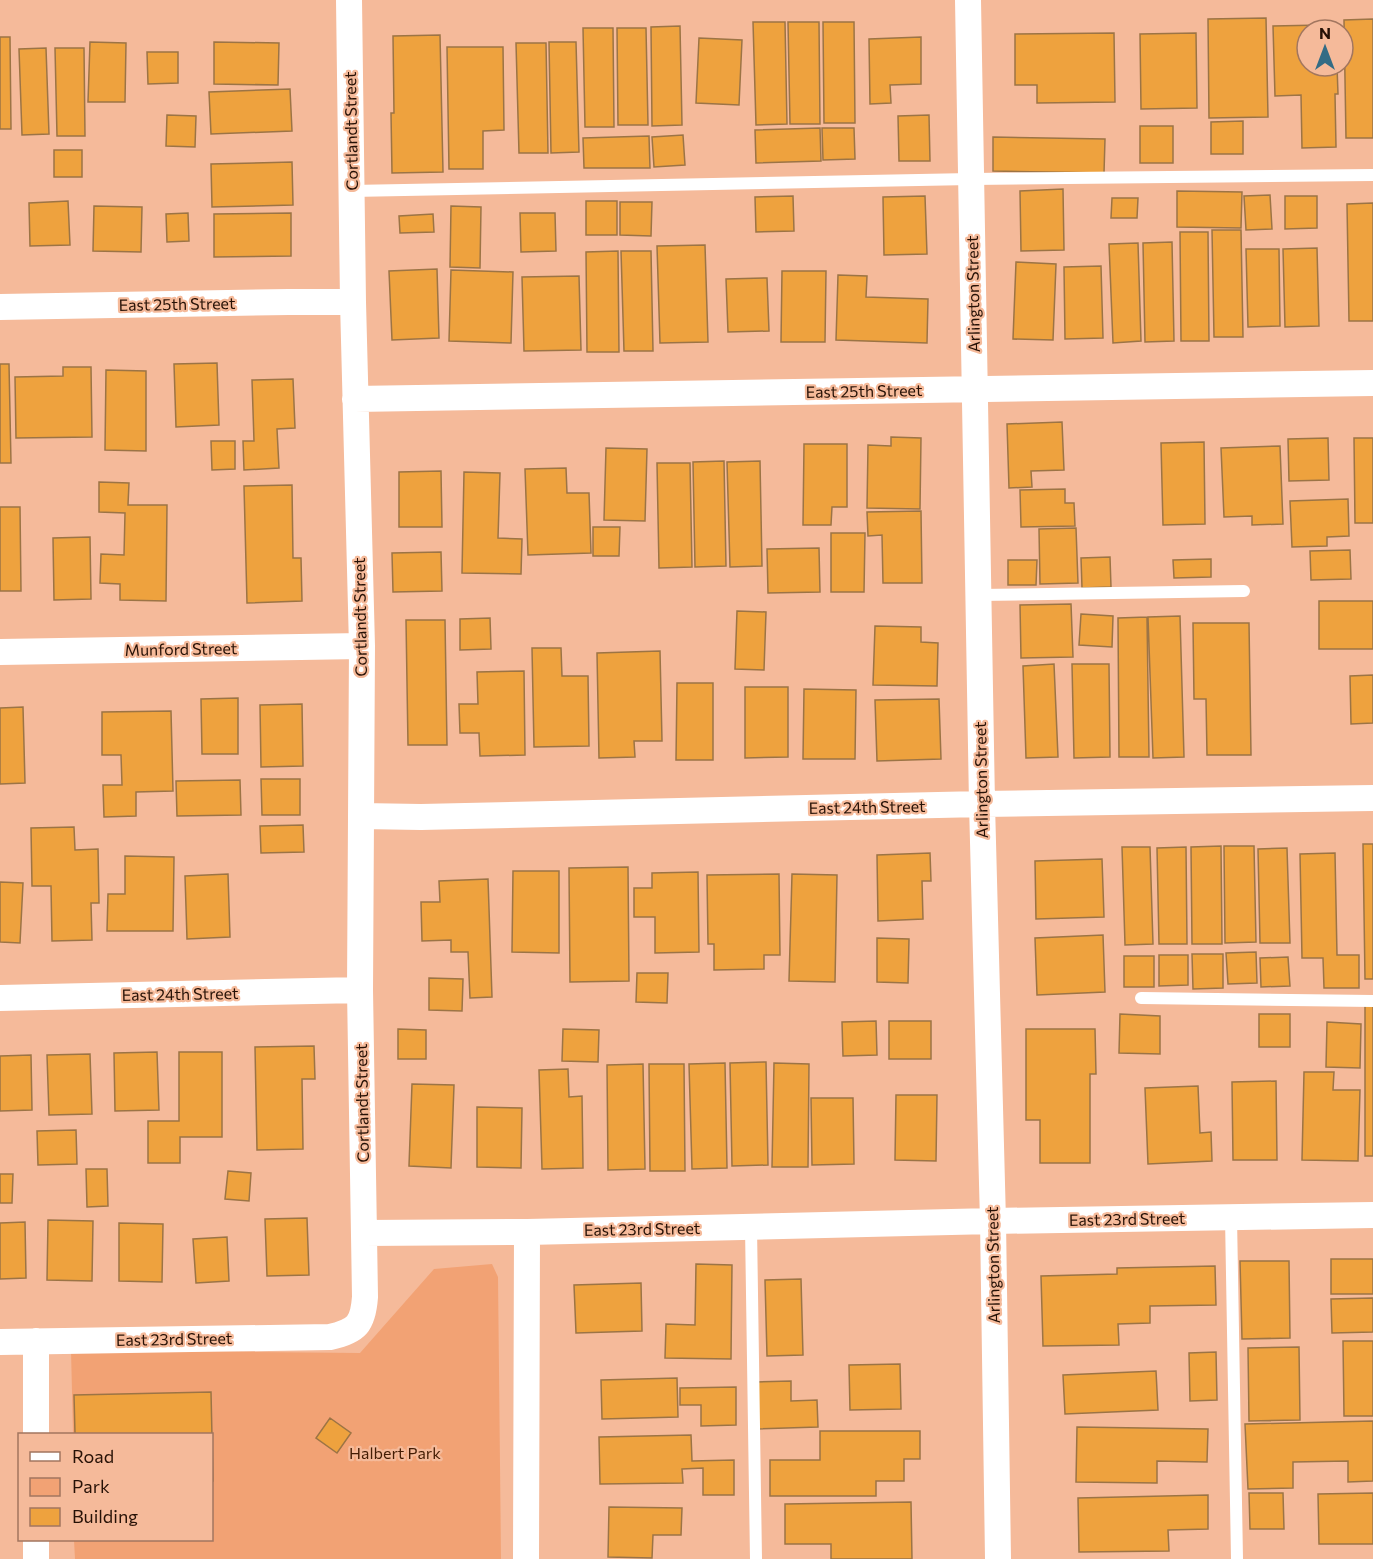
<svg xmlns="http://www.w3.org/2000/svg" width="1373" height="1559" viewBox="0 0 1373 1559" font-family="Commissioner,sans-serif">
<rect width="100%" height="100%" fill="#f5ba9a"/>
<path fill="#f2a274" d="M492 1264 498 1277 501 1559H75L74 1540H212V1434H73L71 1350 360 1353 434 1269Z"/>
<path fill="#eea23e" stroke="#9c7445" stroke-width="1.5" d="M1266 18 1268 117 1209 118 1208 19Z
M1373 19V138H1346L1344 20Z
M753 22H785L787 124 756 125Z
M788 22H819L820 124H790Z
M823 22H854L855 123H824Z
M1322 25V30H1307V66H1337L1338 94H1335L1336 147 1302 148 1301 95 1275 96 1273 26Z
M680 26 682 125 652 126 651 27Z
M583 28H613L614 127H585Z
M617 28H646L648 125H618Z
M1114 33 1115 102 1037 103V85H1015V34Z
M1196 33 1197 108 1141 109 1140 34Z
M440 35 443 172 392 173 391 113H394L393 36Z
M0 37H10L11 129H0Z
M921 37V84L890 85 891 103 870 104 869 39Z
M699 38 742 40 739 105 696 103Z
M90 42 126 43 125 102H88Z
M214 42 279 43 278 85 214 84Z
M549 42H576L579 152 551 153Z
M516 43H546L548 153H519Z
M447 47H503L504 130 483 131V169H449Z
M46 48 49 134 22 135 19 49Z
M55 48H84L85 136H57Z
M147 52H178V83L148 84Z
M290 89 292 131 211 134 209 92Z
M167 115 196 116 195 147 166 146Z
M929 115 930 161H899L898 116Z
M1243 121V154H1211V122Z
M1140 126H1173V163H1140Z
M820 128 821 161 756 163 755 130Z
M822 128H854L855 159 823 160Z
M683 135 685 165 654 167 652 137Z
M649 136 650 168H584L583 138Z
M993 137 1105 139 1104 173 993 171Z
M54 150H82V177H54Z
M292 162 293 205 212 207 211 164Z
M1063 189 1064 250 1021 251 1020 191Z
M1177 191 1242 192 1241 228 1177 227Z
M1270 195 1272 229 1246 230 1244 196Z
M793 196 794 231 756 232 755 197Z
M925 196 927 254 884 255 883 197Z
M1285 196H1317V228L1285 229Z
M1112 198H1138L1137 218H1111Z
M68 201 70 245 30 246 29 203Z
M586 201H617V235H586Z
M620 202H652L651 236 620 235Z
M1373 203V321H1349L1347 204Z
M94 206 142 207 141 252 93 251Z
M451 206 481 207 480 268 450 267Z
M188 213 189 241 167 242 166 214Z
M291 213V256L214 257V214Z
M520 213H555L556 251 521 252Z
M433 214 434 232 400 233 399 216Z
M1212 230H1241L1243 337H1214Z
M1180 232H1208L1209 341H1181Z
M1172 242 1174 341 1145 342 1143 243Z
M1138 243 1141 341 1113 343 1109 244Z
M705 245 708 342 660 343 657 246Z
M1317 248 1319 326 1285 327 1283 249Z
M1246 249H1279L1280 326 1248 327Z
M618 251 619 352H587L586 252Z
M621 251H651L653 351H624Z
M1016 262 1056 264 1053 340 1013 339Z
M1101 266 1103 338 1065 339 1064 267Z
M437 269 439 338 392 340 389 271Z
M451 270 513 272 511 343 449 341Z
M782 271H826L825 342H781Z
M838 275 867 276 866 297 928 299 927 343 836 340Z
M579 276 581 350 524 351 522 277Z
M767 278 769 331 728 332 726 279Z
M217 363 219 425 176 427 174 364Z
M0 364H9L11 463H0Z
M63 367H91L92 437 16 438 15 377 63 376Z
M106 370 146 371V451L105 450Z
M293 379 295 428 277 429 279 468 244 470 243 441H254L252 380Z
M1062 422 1064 470 1031 471 1032 487 1009 488 1007 424Z
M891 437 921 438 920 509 867 508 868 445 891 446Z
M1328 438 1329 480 1289 481 1288 439Z
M1354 438H1373V523H1355Z
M211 441H235V469L212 470Z
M1204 442 1205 524 1163 525 1161 443Z
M804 444H847V507H832L831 525H803Z
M1280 446 1283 524 1252 525V516L1224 517 1221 448Z
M606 448 647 449 645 521 604 520Z
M724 461 726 566 695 567 693 462Z
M760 461 762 566 730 567 727 462Z
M657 463H690L692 567 659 568Z
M566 468 567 493H589L591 553 528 555 525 469Z
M441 471 442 527H399V472Z
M464 472 500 473 498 538 522 539 521 574 462 573Z
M99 482 129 483 128 505H167L166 601 120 600V584L100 583 101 554 124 555 125 513 99 512Z
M292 485 293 558H301L302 601 247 603 244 486Z
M1065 489V503H1074L1075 526 1021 527 1020 490Z
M1348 499 1349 536 1327 537V546L1292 547 1290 501Z
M0 507H20L21 591H0Z
M921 511 922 583H883L882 535 868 536 867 512Z
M593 527H620L619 556H593Z
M1076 528 1078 583 1040 584 1039 529Z
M831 533H865L864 592H831Z
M90 537 91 599 54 600 53 538Z
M819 548 820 592 768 593 767 549Z
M1350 550 1351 579 1311 580 1310 551Z
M441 552 442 591 393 592 392 553Z
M1110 557 1111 587 1082 588 1081 558Z
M1211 559V577L1174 578 1173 560Z
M1008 560H1037L1036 585H1008Z
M1319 601H1373V649H1319Z
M1071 604 1073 657 1021 658 1020 605Z
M737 611 766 612 764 670 735 669Z
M1081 614 1113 616 1112 647 1079 645Z
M1180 616 1184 757 1153 758 1148 617Z
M1147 617 1149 757H1119L1118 618Z
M490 618 491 649 460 650V619Z
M406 620H445L447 745H408Z
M1193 623H1249L1251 755H1207L1206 699H1194Z
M875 626 921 627V642L938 643 937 686 873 685Z
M532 648H561L562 676H588L589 746 534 747Z
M660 651 662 741H634L635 757 599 758 597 653Z
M1054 664 1058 757 1026 758 1023 666Z
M1072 664H1109L1110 757 1074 758Z
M524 671 525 755 480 756 479 733H460L459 704H478L477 672Z
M1373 675V723L1351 724 1350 676Z
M677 683H713V760H676Z
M745 687H788V757L745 758Z
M804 689 856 690 855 759H803Z
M238 698V754H202L201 699Z
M939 699 941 759 877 761 875 700Z
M302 704 303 766 261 767 260 705Z
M23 707 25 783 0 784V708Z
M171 711 173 791 136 792V816L104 817 103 785H122L121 755H102V712Z
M261 779H300V815H262Z
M240 780 241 815 177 816 176 781Z
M303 825 304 852 261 853 260 826Z
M74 827 75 850 98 849 99 903H91L92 940 52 941 51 886H32L31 828Z
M1363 844H1373V979H1365Z
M1221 846 1222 944H1192L1191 847Z
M1224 846H1254L1256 942 1225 943Z
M1122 847H1150L1153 944 1125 945Z
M1186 847 1187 944H1159L1157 848Z
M1287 848 1290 943H1260L1258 849Z
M930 853 931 881H922L923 919 878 921 877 855Z
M1335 853 1337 955H1359V988H1324L1323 958H1302L1300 854Z
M125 856 174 857 173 931H107L108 894H125Z
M1102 859 1104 917 1036 919 1035 861Z
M628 867 629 981 570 982 569 868Z
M513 871H559V953L512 952Z
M698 872 699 952 655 953V917H634V888H652V873Z
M228 874 230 937 187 939 185 876Z
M779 874 780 955H764V969L714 970V944H708L707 875Z
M792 874 837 875 835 982 789 981Z
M488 879 492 997 470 998 468 952H451V940L422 941 421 902H440L439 881Z
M0 882 23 883 20 943 0 942Z
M1103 935 1105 992 1037 995 1035 938Z
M877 938 909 939 908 983 877 982Z
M1256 952 1257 983 1228 984 1226 953Z
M1192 954H1223V988L1193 989Z
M1159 955H1188V985L1159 986Z
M1124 956H1154V987H1124Z
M1288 957 1290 986 1261 987 1260 958Z
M637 973H668L667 1003 636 1002Z
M429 978 463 979 462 1011 429 1010Z
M1365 1003H1373V1156H1365Z
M1120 1014 1160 1016V1054L1119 1053Z
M1259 1014H1290V1047H1259Z
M876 1021 877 1055 843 1056 842 1022Z
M889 1021H931V1059H889Z
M1327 1022 1361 1024 1360 1068 1326 1067Z
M398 1029 426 1030V1059H398Z
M563 1029 599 1030 598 1062 562 1061Z
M1026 1029H1095L1096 1074H1090V1163H1040V1120H1026Z
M314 1046 315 1079H302L303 1149 257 1150 255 1047Z
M157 1052 159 1110 115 1111 114 1053Z
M179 1052H222V1137H180V1163H148V1121H179Z
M90 1054 92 1114 49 1115 47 1055Z
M31 1055 32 1110 0 1111V1056Z
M766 1062 768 1165 732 1166 730 1063Z
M725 1063 727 1168 692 1169 689 1064Z
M774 1063 809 1064 808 1167H772Z
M643 1064 645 1169 608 1170 607 1065Z
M649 1064H684L685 1171H650Z
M568 1069 569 1097 582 1096 583 1168 542 1169 539 1070Z
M1304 1072H1334L1333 1090H1360L1358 1161 1302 1160Z
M1276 1081 1277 1160H1233L1232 1082Z
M412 1084 454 1085 451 1168 409 1166Z
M1198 1086 1200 1133 1211 1132 1212 1161 1148 1164 1145 1088Z
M896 1095H937L936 1161 895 1160Z
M811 1098H853L854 1164 812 1165Z
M477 1107 522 1108 521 1168 477 1167Z
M76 1130 77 1164 38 1165 37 1131Z
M86 1169H107L108 1206 87 1207Z
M228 1171 251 1173 249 1201 225 1199Z
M0 1174H13L12 1203H0Z
M307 1218 309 1275 267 1276 265 1219Z
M48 1220 93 1221 92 1281 47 1280Z
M25 1222 26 1278 0 1279V1223Z
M119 1223 163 1224 162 1282 119 1281Z
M227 1237 229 1281 196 1283 193 1239Z
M1331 1259H1373V1294H1331Z
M1240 1261H1289L1290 1338 1242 1339Z
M696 1264 732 1265 731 1359 665 1358 666 1324 695 1325Z
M1215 1266 1216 1305 1150 1306V1323L1118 1324 1119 1345 1043 1346 1041 1276 1117 1274V1268Z
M801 1279 803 1355 767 1356 765 1280Z
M641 1283 642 1331 576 1333 574 1285Z
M1373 1298V1332L1332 1333 1331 1299Z
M1343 1341H1373V1416H1344Z
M1299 1347 1300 1420 1249 1421 1248 1348Z
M1216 1352 1217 1400 1190 1401 1189 1353Z
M900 1364 901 1409 850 1410 849 1365Z
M1156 1371 1158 1410 1065 1414 1063 1375Z
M677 1378 678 1417 602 1419 601 1380Z
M791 1381V1401L817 1400 818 1427 758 1429 757 1382Z
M736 1387V1425L701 1426V1405H680V1388Z
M211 1392 213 1481H212V1434H75L74 1395Z
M330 1418 351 1433 337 1453 316 1438Z
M1373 1421V1481L1348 1482V1461L1293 1462V1488L1248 1489 1245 1424Z
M1077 1427 1208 1429 1207 1462 1157 1461V1483L1076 1482Z
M820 1431H920V1459H904V1481H876V1496H770V1460H820Z
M691 1435 692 1461 734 1460V1495H703V1468L682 1469 683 1483 600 1484 599 1437Z
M1249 1493H1283L1284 1529H1250Z
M1373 1493V1544H1319L1318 1494Z
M1208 1495V1529L1168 1530 1169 1551 1079 1552 1078 1498Z
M911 1502 912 1559H831V1544H785V1504Z
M609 1507 682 1508 681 1535H653L652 1558 608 1557Z"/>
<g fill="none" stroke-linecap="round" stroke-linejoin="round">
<path stroke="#fff" stroke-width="12" d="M351 191 971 179 1373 175
M978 595 1244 591
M1141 998 1373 1001
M1231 1217 1237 1559
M751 1227 756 1559"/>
<path stroke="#fff" stroke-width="26" d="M968 0 982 804 993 1221 998 1559
M0 307 289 302H353
M355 399 1373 383
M0 652 362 646
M361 816 421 817 982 804 1373 798
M0 998 360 990
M364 1233 527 1232 993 1221 1373 1215
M36 1341V1434
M0 1342 330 1337C357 1331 363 1324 365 1297L360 990 362 646 353 302 349 0
M36 1540V1559
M526 1559 527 1232"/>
</g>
<g text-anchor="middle" stroke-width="4.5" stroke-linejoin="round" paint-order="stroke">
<g font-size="16" fill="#261106" stroke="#f5ba9a">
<text transform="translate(351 131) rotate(-91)" y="6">Cortlandt Street</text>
<text transform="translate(973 294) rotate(-91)" y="6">Arlington Street</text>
<text transform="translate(177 304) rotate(-1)" y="6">East 25th Street</text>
<text transform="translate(864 391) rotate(-1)" y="6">East 25th Street</text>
<text transform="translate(360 617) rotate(-91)" y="6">Cortlandt Street</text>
<text transform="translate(181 649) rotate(-1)" y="6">Munford Street</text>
<text transform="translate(981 780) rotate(-91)" y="6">Arlington Street</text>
<text transform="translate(867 807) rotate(-1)" y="6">East 24th Street</text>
<text transform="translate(180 994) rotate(-1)" y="6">East 24th Street</text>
<text transform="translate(362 1103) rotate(-91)" y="6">Cortlandt Street</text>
<text transform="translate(1127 1219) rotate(-1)" y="6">East 23rd Street</text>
<text transform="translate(642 1229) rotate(-1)" y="6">East 23rd Street</text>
<text transform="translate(993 1265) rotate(-91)" y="6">Arlington Street</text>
<text transform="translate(174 1339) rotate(-1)" y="6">East 23rd Street</text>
</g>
<g font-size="16" fill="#441d04" stroke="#f5ba9a">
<text x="395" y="1459">Halbert Park</text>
</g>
</g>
<rect x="18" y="1433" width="195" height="108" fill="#f5ba9a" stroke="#a2765f" stroke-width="1.5"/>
<rect x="30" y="1452" width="30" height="9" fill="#ffffff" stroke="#a2765f" stroke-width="1.5"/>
<text x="72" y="1463" font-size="18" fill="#261106">Road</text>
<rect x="30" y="1478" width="30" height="18" fill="#f2a274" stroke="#a2765f" stroke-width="1.5"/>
<text x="72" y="1493" font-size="18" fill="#261106">Park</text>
<rect x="30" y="1508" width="30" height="18" fill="#eea23e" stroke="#a2765f" stroke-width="1.5"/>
<text x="72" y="1523" font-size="18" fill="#261106">Building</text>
<g transform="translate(1325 48)"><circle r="28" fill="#f5ba9a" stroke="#a2765f" stroke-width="1.5"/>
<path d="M0-4.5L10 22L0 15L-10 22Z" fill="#336c85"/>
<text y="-9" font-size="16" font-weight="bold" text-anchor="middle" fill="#261106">N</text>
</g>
</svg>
